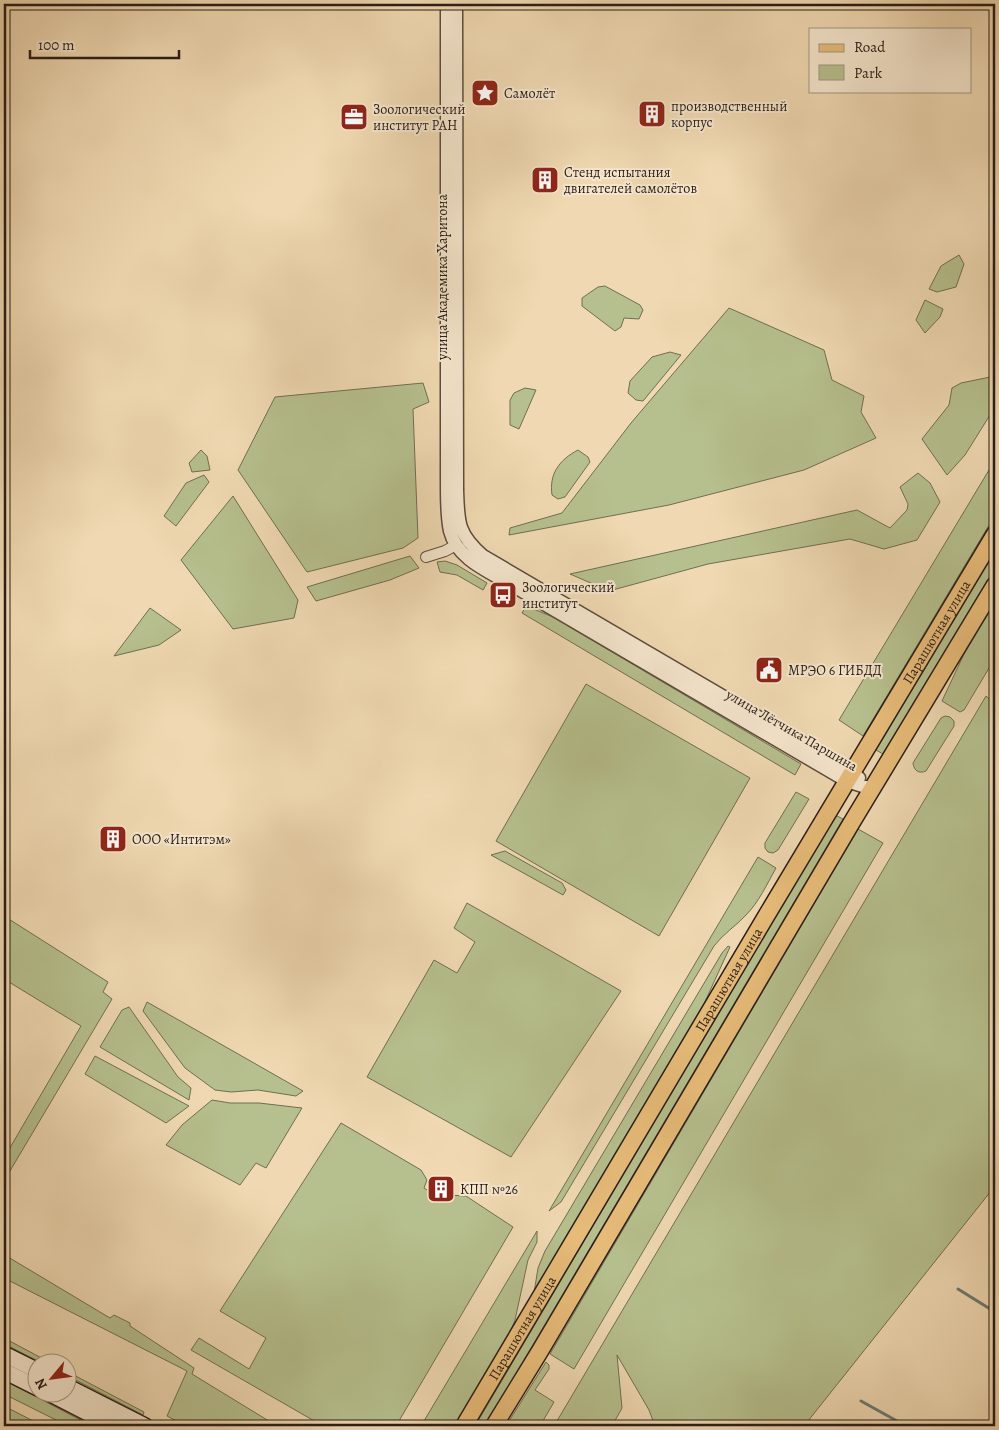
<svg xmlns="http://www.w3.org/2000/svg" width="999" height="1430" viewBox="0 0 999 1430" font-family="Alegreya,serif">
<rect width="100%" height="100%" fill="#f0d9b2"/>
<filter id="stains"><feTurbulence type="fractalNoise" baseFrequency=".004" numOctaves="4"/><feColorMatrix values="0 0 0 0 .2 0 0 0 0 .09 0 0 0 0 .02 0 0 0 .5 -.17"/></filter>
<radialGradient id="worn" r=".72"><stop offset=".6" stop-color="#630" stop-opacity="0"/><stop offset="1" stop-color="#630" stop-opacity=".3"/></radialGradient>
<path fill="#b6c08e" stroke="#706e52" d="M959 255 964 264 956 287 937 292 929 289 941 266Z
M605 286 640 305 643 310 639 319 624 318 621 327 615 331 582 306V298L598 287Z
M925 300 943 309 940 317 925 333 916 320Z
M729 308 824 350 832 380 864 396 861 412 876 438 804 470 669 505 509 535 510 528 562 513 631 423Z
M670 352 681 355 643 401 636 400 628 393 630 381 652 357Z
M995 376V407L965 455 947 475 922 439 949 405 952 388 961 383Z
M423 383 429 402 413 409 418 538 403 548 307 572 238 470 275 397Z
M525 388 536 390 519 429 510 425V400L514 393Z
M201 450 207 456 210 470 192 472 189 463Z
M578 450 588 457 590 462 565 497 558 499 552 495C549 474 559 460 578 450Z
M995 460V515L863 736 839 720Z
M918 473 930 483 940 502 917 540 884 549 850 539 708 564 609 591 570 574 857 510 890 528 907 510 908 504 900 487Z
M204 475 209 482 176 526 164 516 186 483Z
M233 496 298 600 294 618 233 629 181 560Z
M995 552V568L883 754 876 750Z
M410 556 419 568 390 580 316 601 307 587Z
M445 561 457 565 487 583 483 590 457 575 440 572 437 562Z
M995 601V658L964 710 960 712 942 701 964 654Z
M526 606 553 617 801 764 795 775 522 613Z
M150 608 181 630 159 645 114 656Z
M586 684 750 778 659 936 496 841Z
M986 696 995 704V1104L994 1107 995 1186 804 1426H655L649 1410 617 1355 622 1408 612 1426H554Z
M945 716 950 717 954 721V726L926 771C919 774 914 771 913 763L941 718Z
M796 792 809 799 778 850 773 853 768 852 765 848V843Z
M835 815 843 819 485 1426H475Z
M858 829 883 843 574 1369 550 1354Z
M505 851 562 883 566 890 563 895 491 855Z
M758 857 776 868C767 884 759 902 746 915 736 926 723 934 714 946L561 1202 549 1211Z
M467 903 621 991 511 1157 367 1077 434 960 457 973 475 942 454 928Z
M4 916 108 982 103 992 112 999 4 1181V1158L81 1026 4 979Z
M728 946 730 947 703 1006 534 1293 538 1268 545 1251 722 953Z
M147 1002 303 1091 296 1096 258 1090 231 1092 215 1090 185 1068 143 1011Z
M129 1007 178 1077 191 1088 189 1100 100 1047 122 1010Z
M95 1056 189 1106 166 1123 85 1074Z
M212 1100 230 1103H259L302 1108 266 1168 256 1163 240 1185 166 1145 182 1125Z
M341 1123 421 1170 427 1180 424 1188 444 1201 448 1195 466 1196 513 1227 396 1426H323L191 1350 199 1338 249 1369 266 1338 220 1311Z
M537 1231V1242L528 1260 515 1320 510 1333 455 1426H421Z
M8 1257 110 1318 114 1315 130 1323V1326L194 1368 192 1374 277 1426H186L167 1416 187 1371 4 1278V1265Z
M4 1338 49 1362H40L4 1344Z
M546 1362 549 1365V1369L535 1390 554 1402 540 1426H506Z
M68 1372 144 1412 143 1415 68 1376Z
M4 1380 92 1426H68L4 1394Z
M4 1406 43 1426H4Z"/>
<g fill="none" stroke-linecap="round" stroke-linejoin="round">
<path stroke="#6d7b72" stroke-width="3" d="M958 1289 995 1312
M861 1401 906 1426"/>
<defs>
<path id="minor" d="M426 557 445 551 456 545"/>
<path id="tertiary" d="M447 4V488C447 503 447 517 450 531 457 559 488 571 510 584L847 781 872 789
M456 4 457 489C458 521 457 534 483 556L852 772 859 778"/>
<path id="secondary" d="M4 1354 38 1371
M4 1371 38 1388
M68 1387 145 1426
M47 1392 113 1426"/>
<g id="primary">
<path id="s1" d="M464 1426 765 918 995 534"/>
<path d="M494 1426 540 1351 852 822 995 585"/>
</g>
</defs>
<use href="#minor" stroke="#5c4c3e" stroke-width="12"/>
<use href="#tertiary" stroke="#5c4c3e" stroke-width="15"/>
<use href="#secondary" stroke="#2a1d17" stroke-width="18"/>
<use href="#primary" stroke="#2a1d17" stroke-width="19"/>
<use href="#minor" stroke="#f5e6cd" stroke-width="10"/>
<use href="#tertiary" stroke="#f5e6cd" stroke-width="12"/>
<use href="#secondary" stroke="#f5e6cd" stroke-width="15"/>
<use href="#primary" stroke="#e8bc79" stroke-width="16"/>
</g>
<defs>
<symbol id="sight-square" viewBox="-11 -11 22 22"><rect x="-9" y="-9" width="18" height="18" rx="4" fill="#8f2418" stroke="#f5e6cd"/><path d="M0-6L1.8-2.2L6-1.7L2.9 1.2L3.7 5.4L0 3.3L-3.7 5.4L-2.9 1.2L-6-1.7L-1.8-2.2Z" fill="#fff"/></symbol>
<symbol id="building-square" viewBox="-11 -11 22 22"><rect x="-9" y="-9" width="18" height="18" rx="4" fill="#8f2418" stroke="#f5e6cd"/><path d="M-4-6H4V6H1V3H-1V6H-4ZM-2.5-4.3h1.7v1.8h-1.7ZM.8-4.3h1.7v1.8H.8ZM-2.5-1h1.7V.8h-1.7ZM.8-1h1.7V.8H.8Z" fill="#fff"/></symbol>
<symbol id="office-square" viewBox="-11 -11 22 22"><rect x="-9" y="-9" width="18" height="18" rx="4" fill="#8f2418" stroke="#f5e6cd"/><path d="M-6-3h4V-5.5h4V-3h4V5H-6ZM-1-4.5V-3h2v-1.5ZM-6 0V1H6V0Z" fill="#fff"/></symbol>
<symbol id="bus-square" viewBox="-11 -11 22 22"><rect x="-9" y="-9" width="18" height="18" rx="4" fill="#8f2418" stroke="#f5e6cd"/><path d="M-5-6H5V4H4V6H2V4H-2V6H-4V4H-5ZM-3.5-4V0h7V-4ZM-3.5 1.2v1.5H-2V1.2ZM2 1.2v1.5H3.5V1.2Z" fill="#fff"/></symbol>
<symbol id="civic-square" viewBox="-11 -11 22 22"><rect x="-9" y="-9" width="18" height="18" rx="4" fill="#8f2418" stroke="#f5e6cd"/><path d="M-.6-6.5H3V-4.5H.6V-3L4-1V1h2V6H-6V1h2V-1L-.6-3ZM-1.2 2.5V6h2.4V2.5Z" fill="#fff"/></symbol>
</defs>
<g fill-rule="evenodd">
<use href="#sight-square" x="469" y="77" width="32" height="32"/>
<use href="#building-square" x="636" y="98" width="32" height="32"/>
<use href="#office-square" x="338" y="101" width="32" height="32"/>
<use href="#building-square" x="529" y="164" width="32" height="32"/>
<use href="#bus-square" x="487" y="579" width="32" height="32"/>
<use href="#civic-square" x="753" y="654" width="32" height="32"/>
<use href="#building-square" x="97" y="823" width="32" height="32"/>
<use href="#building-square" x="425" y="1173" width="32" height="32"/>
</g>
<g text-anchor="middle" stroke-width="4" stroke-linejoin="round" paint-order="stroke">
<g font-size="14" fill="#2a1d17" stroke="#f5e6cd" text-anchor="start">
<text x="504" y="98">Самолёт</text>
<text x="671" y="111">производственный<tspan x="671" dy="16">корпус</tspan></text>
<text x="373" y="114">Зоологический<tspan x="373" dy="16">институт РАН</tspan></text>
<text x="564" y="177">Стенд испытания<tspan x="564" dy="16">двигателей самолётов</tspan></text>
<text x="522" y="592">Зоологический<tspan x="522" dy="16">институт</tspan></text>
<text x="788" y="675">МРЭО 6 ГИБДД</text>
<text x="132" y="844">ООО «Интитэм»</text>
<text x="460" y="1194">КПП №26</text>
</g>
<g font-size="14" fill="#2a1d17" stroke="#f5e6cd">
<text transform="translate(442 277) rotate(-90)" y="5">улица Академика Харитона</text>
<text dy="5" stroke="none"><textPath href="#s1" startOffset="924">Парашютная улица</textPath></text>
<text transform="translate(792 730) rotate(30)" y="5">улица Лётчика Паршина</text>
<text dy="5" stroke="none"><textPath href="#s1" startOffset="519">Парашютная улица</textPath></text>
<text dy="5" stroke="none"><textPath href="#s1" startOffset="114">Парашютная улица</textPath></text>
</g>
</g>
<rect width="999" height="1430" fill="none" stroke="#f0d9b2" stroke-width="20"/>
<rect x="5" y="5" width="989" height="1420" fill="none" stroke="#2a1d17" stroke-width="2.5"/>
<rect x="10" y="10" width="979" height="1410" fill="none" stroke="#2a1d17"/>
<rect x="809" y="28" width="162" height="65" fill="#f5e6cd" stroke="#a49684"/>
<rect x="819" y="44" width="25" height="8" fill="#e8bc79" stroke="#a49684"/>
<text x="854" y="52" font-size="15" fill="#2a1d17">Road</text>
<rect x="819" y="65" width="25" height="15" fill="#b6c08e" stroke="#a49684"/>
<text x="854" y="78" font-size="15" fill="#2a1d17">Park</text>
<g transform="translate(52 1378) rotate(241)"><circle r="24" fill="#f5e6cd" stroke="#a49684"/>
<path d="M0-4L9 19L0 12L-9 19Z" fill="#8f2418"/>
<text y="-8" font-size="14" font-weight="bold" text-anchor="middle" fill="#2a1d17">N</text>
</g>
<path d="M30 50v8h149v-8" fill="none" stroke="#2a1d17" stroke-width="2.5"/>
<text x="38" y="50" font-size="15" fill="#2a1d17" stroke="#f5e6cd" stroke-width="4" paint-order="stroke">100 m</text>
<rect width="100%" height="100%" filter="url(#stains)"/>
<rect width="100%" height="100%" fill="url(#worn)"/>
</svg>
